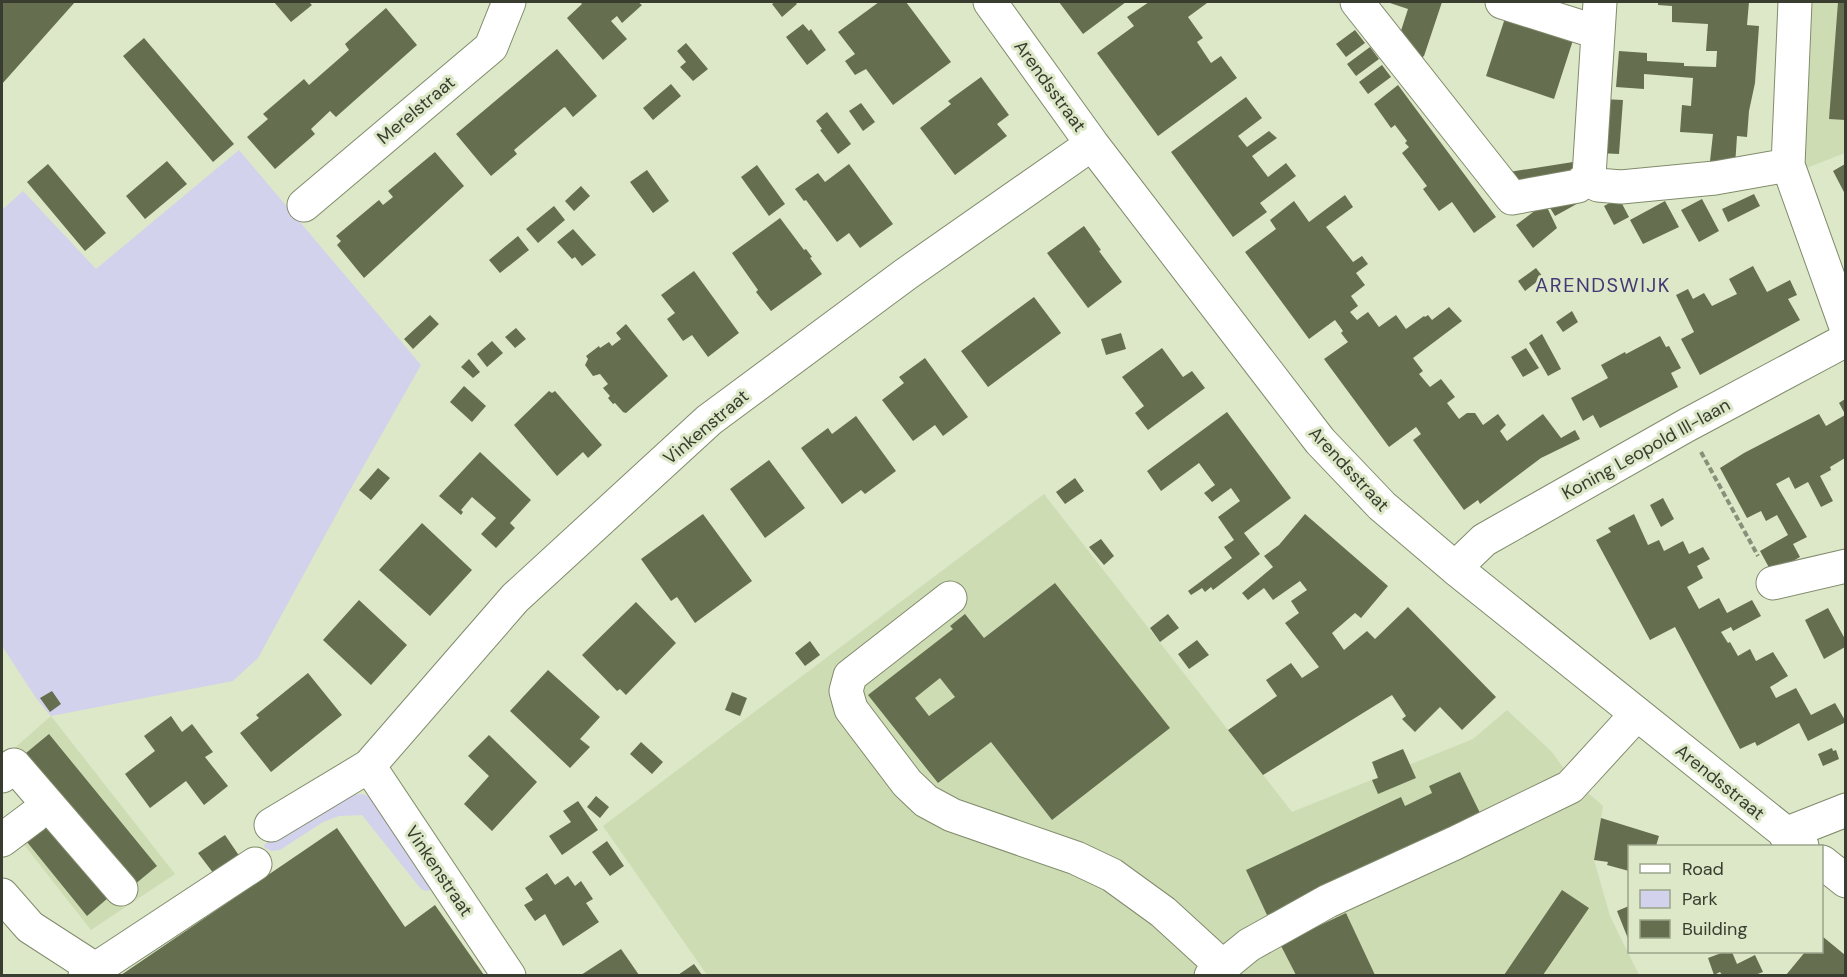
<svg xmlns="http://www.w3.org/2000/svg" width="1847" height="977" viewBox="0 0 1847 977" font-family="'DM Sans',sans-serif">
<rect width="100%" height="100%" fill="#dce8c7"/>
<path fill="#cedcb4" d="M1812 2H1845V153L1804 169 1802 133Z
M1044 494 1292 812 1473 739 1507 710 1552 752 1570 777 1603 806 1594 860 1610 916 1639 975H707L603 826Z
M51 716 175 874 91 930 22 842 46 821 2 759Z"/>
<path fill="#d3d2ec" d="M239 150 421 365 346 497 258 658 233 681 51 716 36 698 2 646V210L23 191 96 269Z
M363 794 380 801 442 887 426 891 421 889 362 815 339 816 323 822 280 850 272 851 265 848 264 845C293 825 326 797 363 794Z"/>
<path fill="#656f50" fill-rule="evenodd" d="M2 2H75L2 84Z
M274 2H309L312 5 291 22Z
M580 2H638L642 5 622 23 617 16 611 21 627 39 603 60 567 18 582 4Z
M775 2H795L797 4 782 17 772 4Z
M879 2H906L951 62 893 105 866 69 855 75 845 61 855 54 838 32Z
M1059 2H1126L1083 34Z
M1149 2H1206L1207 3 1188 17 1203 38 1197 42 1211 63 1221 56 1237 78 1158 136 1097 53 1134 26 1127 17Z
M1387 2H1442L1424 56 1415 63 1398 40 1408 9Z
M1658 2H1749L1747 25 1759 26 1755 83 1749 111 1747 137 1737 136 1735 166 1709 170 1713 134 1680 132 1682 105 1691 106 1693 78 1644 74V89L1616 87 1619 51 1647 53V61L1684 63V66L1716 67 1717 51H1706L1708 24 1672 22V6L1658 5Z
M1838 2H1845V120L1829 119Z
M386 8 417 45 336 117 330 111 311 129 315 134 275 169 247 137 268 119 263 114 304 79 309 85 349 50 345 44Z
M1507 12 1575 34 1554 99 1486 76Z
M803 24 809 31 811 29 826 50 807 65 786 37Z
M1355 30 1365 43 1346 57 1336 44Z
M144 38 234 144 213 162 123 56Z
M686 43 708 69 693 81 680 67 686 62 677 51Z
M1370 47 1379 59 1356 76 1347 64Z
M557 49 597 96 573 117 565 107 563 108 514 150 517 154 491 176 456 134Z
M1382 65 1391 77 1368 94 1359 82Z
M981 77 1009 115 997 124 1007 136 955 175 920 128 951 104 948 101Z
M671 84 681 96 653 120 643 108Z
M1398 85 1496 217 1474 233 1452 202 1439 211 1423 189 1427 186 1402 153 1409 147 1405 143 1407 141 1395 125 1391 128 1374 104Z
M1246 97 1262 118 1238 136 1247 147 1269 131 1277 138 1252 156 1268 177 1286 163 1296 176 1260 203 1267 212 1233 237 1171 152Z
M1602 99 1623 100 1619 154 1598 153Z
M861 103 875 122 863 131 849 111Z
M827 112 851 144 838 154 820 130 822 129 816 121Z
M435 152 464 186 364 278 337 245 341 241 336 236 379 200 383 205 393 197 388 191Z
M167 161 187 184 145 219 126 196Z
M1573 162 1572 180 1522 188 1509 172Z
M48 164 106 233 85 251 27 182Z
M849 164 893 224 860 248 849 233 837 242 806 200 804 201 795 189 818 173 825 182Z
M1845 164V194L1833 171Z
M757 165 785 204 769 216 741 177Z
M647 170 669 201 653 213 630 182Z
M581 186 590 196 574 211 565 201Z
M1754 194 1760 206 1728 222 1722 209Z
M1345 195 1353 207 1326 227 1353 262 1362 256 1368 264 1356 273 1365 285 1351 296 1358 306 1350 312 1357 320 1368 312 1379 327 1396 315 1406 329 1424 316 1425 317 1428 315 1432 320 1449 307 1462 321 1413 358 1423 371 1419 374 1430 387 1441 379 1455 397 1447 403 1459 419 1467 413H1475L1483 425 1498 414 1506 425 1500 431 1507 441 1543 414 1561 438 1575 430 1580 439 1541 458 1480 504 1478 500 1464 510 1413 440 1421 434 1416 427 1389 447 1324 359 1348 342 1341 333 1343 331 1335 320 1309 339 1245 252 1276 229 1270 220 1294 201 1309 222Z
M1544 198 1582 201 1555 216Z
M1619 198 1629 217 1614 225 1604 206Z
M1702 199 1719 231 1699 242 1681 210Z
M1665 201 1679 227 1643 244 1630 220Z
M1545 203 1557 228 1533 248 1516 225Z
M554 206 565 220 538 243 526 229Z
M780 218 804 250 806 249 812 257 810 258 822 274 771 311 756 292 758 290 732 253Z
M1084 226 1101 250 1099 251 1122 282 1088 308 1047 253Z
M573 229 596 255 582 266 575 257 572 259 557 242Z
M518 236 529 250 500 273 489 260Z
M1753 266 1767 292 1790 280 1797 295 1788 299 1800 320 1700 375 1681 339 1694 332 1676 295 1688 289 1693 299 1704 293 1712 306 1737 294 1729 279Z
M1536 268 1543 277 1525 291 1518 281Z
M694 271 739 333 708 357 692 335 683 341 667 319 675 313 661 295Z
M1034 297 1061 333 988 387 961 351Z
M1572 311 1578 322 1563 332 1556 322Z
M430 315 439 324 413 349 404 339Z
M626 324 668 376 626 413 623 412 615 403 613 404 608 398 610 396 603 388 608 384 600 374 593 376 585 365 588 359 586 356 599 346 600 348 609 342 612 346 621 339 616 333Z
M516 328 526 339 515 348 505 337Z
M1121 333 1126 349 1106 355 1101 339Z
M1542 334 1561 369 1548 376 1529 343Z
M1660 336 1666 347 1669 346 1681 368 1671 373 1678 387 1600 428 1593 415 1583 421 1571 398 1608 378 1601 365 1625 352 1626 354Z
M492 341 503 353 487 367 477 354Z
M1162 348 1183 377 1192 371 1205 388 1148 430 1135 413 1144 406 1122 377Z
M1526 348 1539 368 1523 377 1511 357Z
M925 358 968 417 943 436 935 425 913 441 882 400 904 383 899 377Z
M469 359 480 372 473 378 461 367Z
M464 386 486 406 472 422 450 402Z
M549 391 552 393 555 391 602 445 588 458 583 452 557 476 514 425Z
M1845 399V414L1839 403Z
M1227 412 1291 498 1244 533 1260 554 1213 590 1211 587 1205 592 1202 588 1191 595 1188 591 1232 558 1224 547 1234 540 1218 517 1240 501 1231 488 1212 502 1204 493 1215 485 1199 463 1161 491 1147 471Z
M1819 414 1826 426 1845 415V458L1830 467 1831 470 1820 476 1833 501 1821 507 1808 482 1795 489 1789 477 1776 484 1807 537 1793 544 1800 557 1772 573 1760 551 1788 535 1777 515 1766 521 1761 511 1747 518 1720 468 1744 453Z
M856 416 896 471 865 494 861 490 842 504 801 448 828 428 832 434Z
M480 452 531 500 510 523 515 528 496 548 481 534 496 518 472 497 461 510 463 512 461 515 439 496Z
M769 460 805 508 765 538 730 489Z
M378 468 390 478 371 500 359 490Z
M1075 478 1084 491 1065 504 1056 492Z
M1663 498 1674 519 1661 527 1650 505Z
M703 514 752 581 695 623 677 597 671 601 641 559Z
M1305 514 1388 586 1361 618 1355 613 1332 633 1344 650 1367 631 1375 639 1408 607 1496 697 1462 730 1440 707 1415 732 1402 719 1406 716 1392 695 1263 775 1228 730 1277 696 1266 680 1291 663 1302 678 1319 667 1285 623 1299 613 1291 601 1307 590 1300 581 1273 600 1264 588 1248 600 1242 593 1273 567 1264 556 1279 545Z
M1634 514 1648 545 1659 540 1664 551 1683 541 1689 554 1703 547 1710 559 1697 566 1703 578 1687 587 1699 609 1719 598 1727 613 1752 600 1761 616 1733 631 1731 627 1721 632 1728 643 1730 642 1738 656 1750 649 1756 661 1773 652 1788 676 1770 687 1776 698 1796 688 1811 715 1835 703 1846 722 1808 741 1799 723 1757 746 1755 742 1740 749 1675 627 1650 640 1596 540 1611 532 1608 528Z
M422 523 472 570 430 616 379 570Z
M1101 539 1114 556 1104 565 1089 547Z
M1055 583 1170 728 1052 820 991 742 938 783 868 695 953 629 950 626 965 614 984 638ZM940 678 955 697 929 716 915 698Z
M359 600 407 645 371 685 323 640Z
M636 602 676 643 626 695 620 689 617 691 582 655Z
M1828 608 1845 639V647L1824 659 1805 620Z
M1168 614 1179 628 1160 642 1150 628Z
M1197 640 1209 655 1189 669 1178 654Z
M810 641 820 655 805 666 795 653Z
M548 670 600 717 580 739 590 747 570 768 510 711Z
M308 673 342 715 271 772 240 733 259 718 256 715Z
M52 691 61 704 50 712 40 698Z
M732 692 747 698 740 716 725 710Z
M171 716 182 732 192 724 213 752 205 757 228 786 204 805 186 781 150 808 125 774 155 751 144 736Z
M49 734 157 866 134 885 26 753Z
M489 735 537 782 492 831 464 804 489 776 468 756Z
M641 742 663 762 652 774 630 754Z
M1832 748 1833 751 1836 750 1839 759 1823 766 1818 754Z
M1403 749 1416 778 1378 794 1372 780 1378 778 1372 762Z
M1460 772 1481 815 1267 915 1246 870 1401 797 1405 806 1432 793 1429 786Z
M596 796 609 807 600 818 587 807Z
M578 801 598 830 562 855 549 836 571 822 563 811Z
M1601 818 1659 836 1656 846H1629V871L1607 865 1608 862 1594 860Z
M48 825 108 898 87 916 27 842Z
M337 828 405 927 435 905 484 975H121Z
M225 835 240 857 214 874 198 853Z
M607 841 624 866 610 876 592 852Z
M547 873 555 885 568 876 575 886 581 881 593 899 586 903 599 922 563 946 545 914 535 921 524 905 533 900 525 888Z
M1562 890 1589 908 1543 975H1504Z
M1629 906V941L1617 911Z
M1346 913 1375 975H1296L1280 944Z
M1822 936 1845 955V975H1786L1805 952H1822Z
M621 949 639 975H581Z
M1724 952H1732L1737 964 1755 955 1763 972 1755 975H1722L1720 972 1714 975 1708 958Z
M694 964 702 975H678Z"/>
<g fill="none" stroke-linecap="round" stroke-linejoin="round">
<defs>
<path id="minor" d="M990 2 1092 144 1320 441 1382 506 1455 568 1802 846
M1357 2 1512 198 1578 186 1589 176 1598 185 1621 187 1715 178 1788 165
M1502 2 1597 32
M1795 2 1788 165 1846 327
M1589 176 1600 2
M304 205 491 47 509 2
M1455 568 1484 540 1687 425 1846 340
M1773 583 1846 566
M950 598 850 676 846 691 851 709 907 783 926 801 952 815 1076 858 1112 875 1163 912 1222 966
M2 776 14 765 121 889
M271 825 369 766
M1785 834 1846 810
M2 840 34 816
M1822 862 1846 881
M2 895 30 927 95 969
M85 976 255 864
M509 976 369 766 515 598 709 420 906 274 1092 144
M1211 976 1249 945 1328 901 1455 843 1570 787 1636 715"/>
</defs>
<use href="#minor" stroke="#808b6c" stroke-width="35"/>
<path stroke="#879079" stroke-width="4" stroke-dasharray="6 3" stroke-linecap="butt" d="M1701 452 1758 556"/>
<use href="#minor" stroke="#fff" stroke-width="33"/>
</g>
<g text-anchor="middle" stroke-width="6" stroke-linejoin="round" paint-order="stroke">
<g font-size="18" fill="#383d30" stroke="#dce8c7">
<text transform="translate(1050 86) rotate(54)" y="6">Arendsstraat</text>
<text transform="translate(416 110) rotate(-40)" y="6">Merelstraat</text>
<text transform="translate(706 427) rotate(-40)" y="6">Vinkenstraat</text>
<text transform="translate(1646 449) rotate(-29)" y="6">Koning Leopold III-laan</text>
<text transform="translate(1349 469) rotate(47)" y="6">Arendsstraat</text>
<text transform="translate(1720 782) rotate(39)" y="6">Arendsstraat</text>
<text transform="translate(439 871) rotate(56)" y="6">Vinkenstraat</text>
</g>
<g font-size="20" letter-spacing="1.5" fill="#433875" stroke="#dce8c7">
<text x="1603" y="292">ARENDSWIJK</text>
</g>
</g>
<rect width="1847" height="977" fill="none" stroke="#383d30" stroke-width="6"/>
<rect x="1628" y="845" width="195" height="108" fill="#dce8c7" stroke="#9aa48b" stroke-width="1.5"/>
<rect x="1640" y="864" width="30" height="9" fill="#ffffff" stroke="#9aa48b" stroke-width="1.5"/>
<text x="1682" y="875" font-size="18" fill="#383d30">Road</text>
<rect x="1640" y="890" width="30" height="18" fill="#d3d2ec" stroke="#9aa48b" stroke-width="1.5"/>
<text x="1682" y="905" font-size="18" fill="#383d30">Park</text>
<rect x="1640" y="920" width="30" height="18" fill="#656f50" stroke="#9aa48b" stroke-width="1.5"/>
<text x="1682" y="935" font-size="18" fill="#383d30">Building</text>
</svg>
